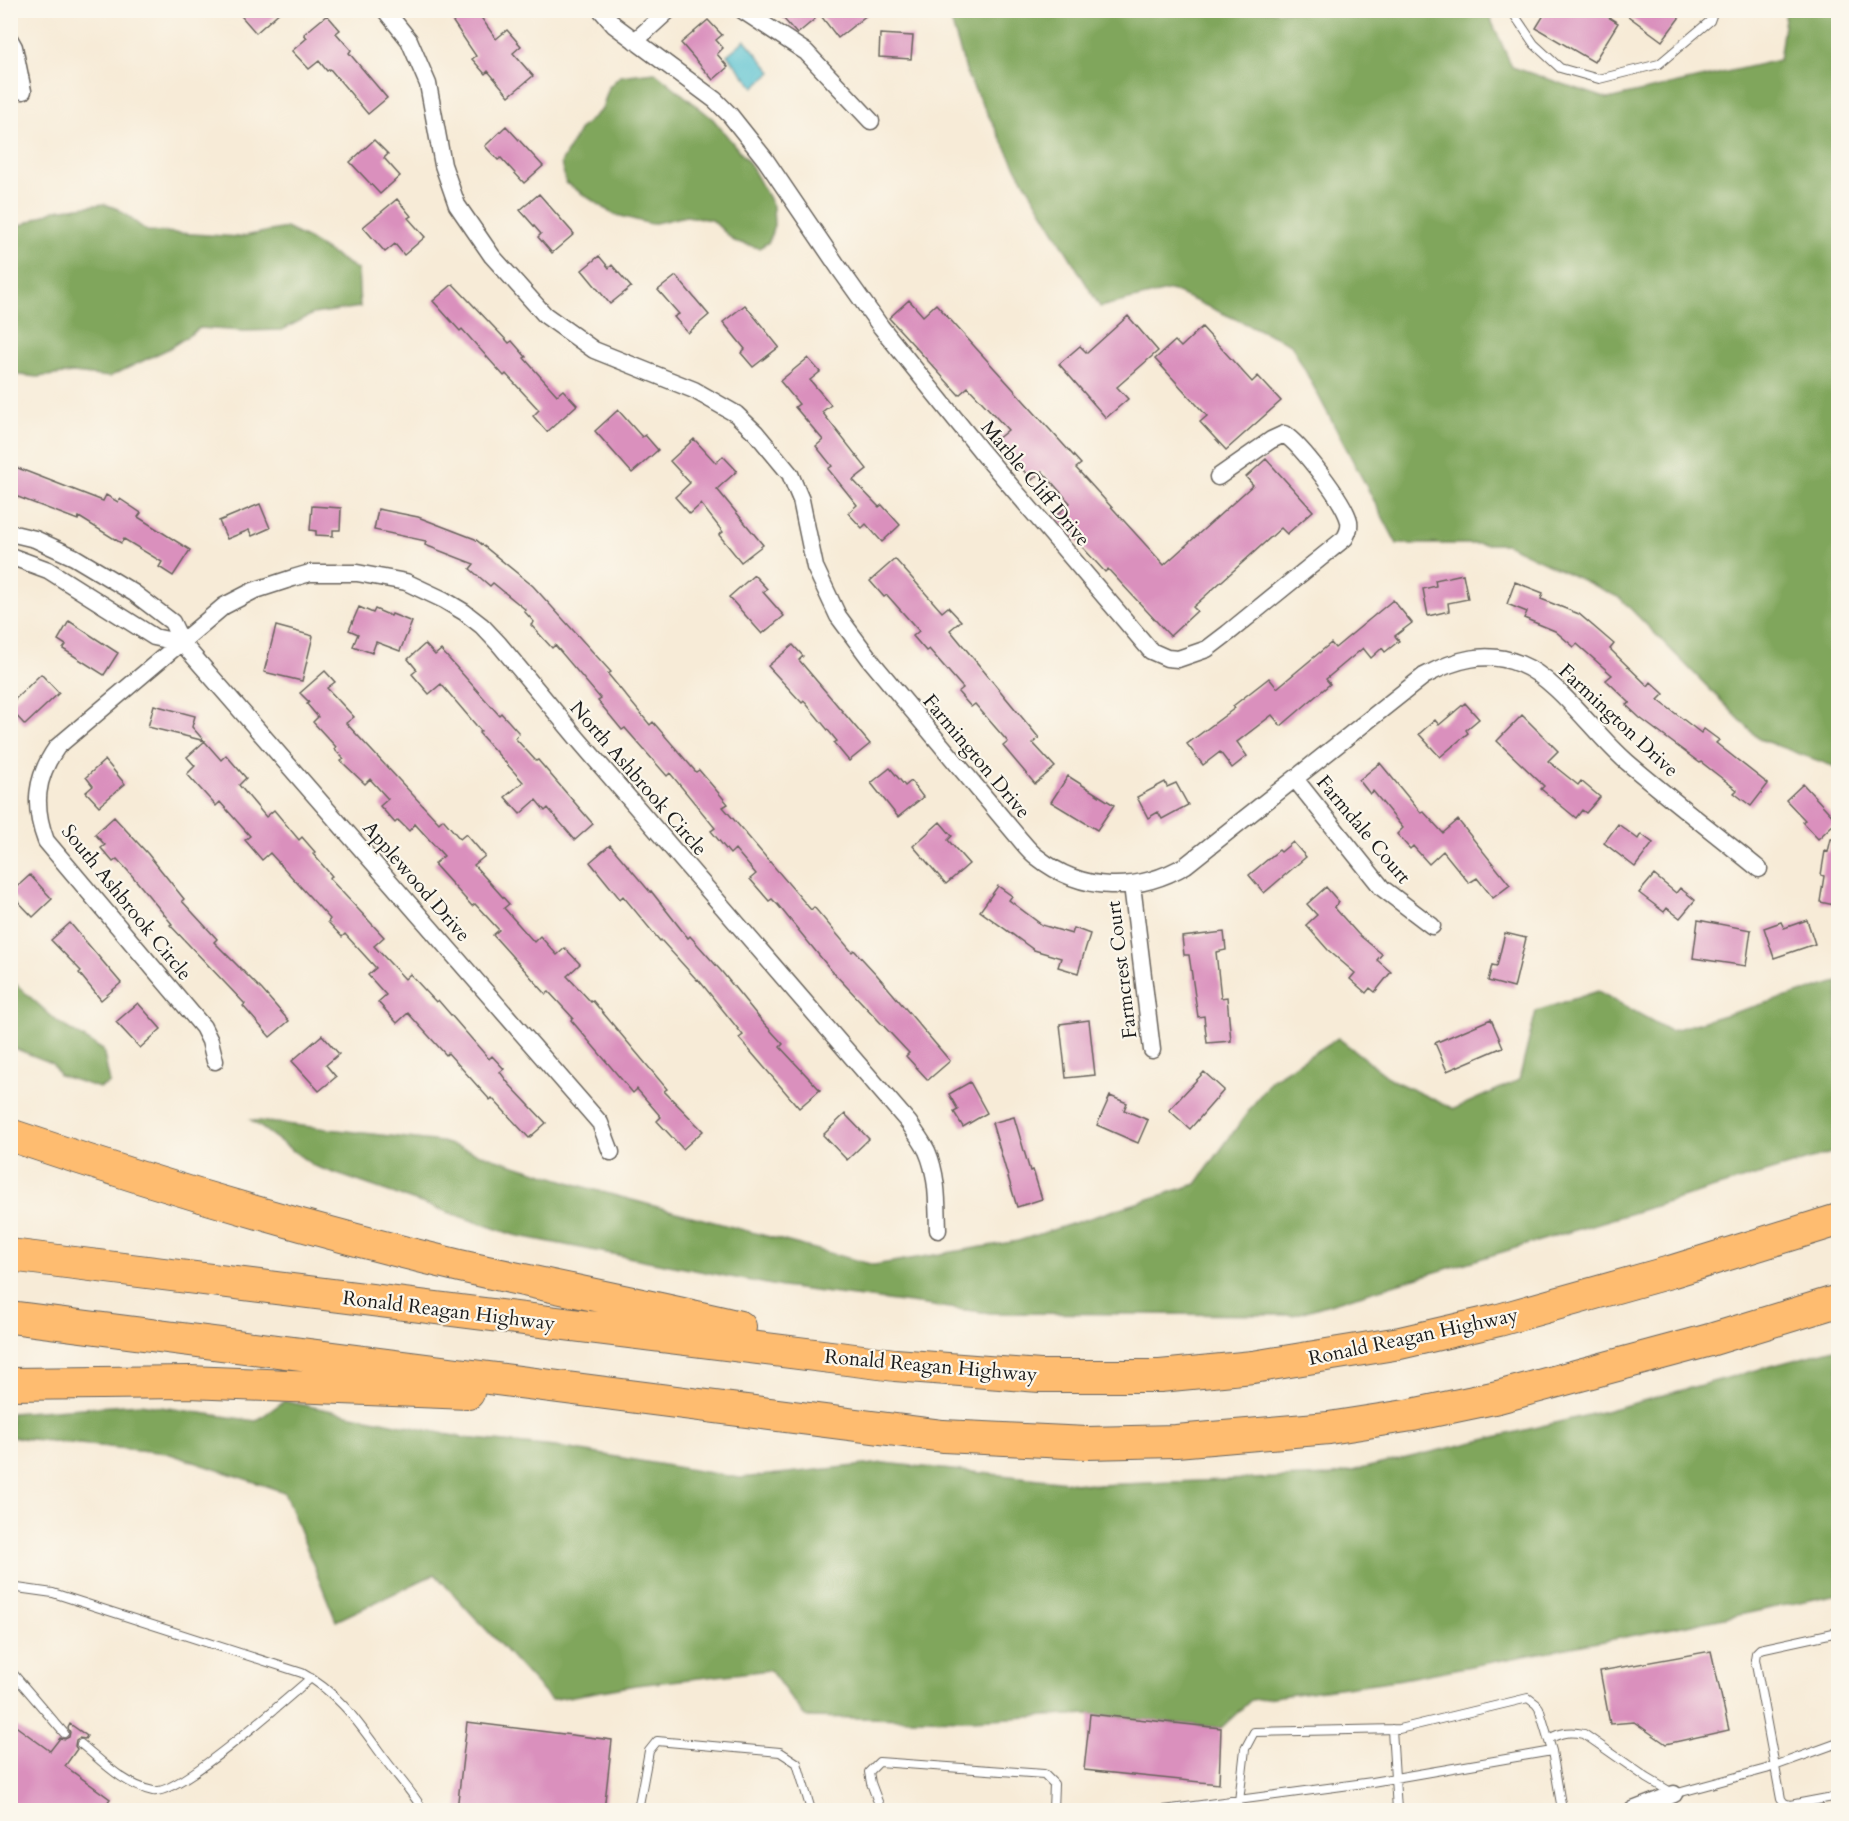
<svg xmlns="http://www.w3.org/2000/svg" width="1849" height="1821" viewBox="0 0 1849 1821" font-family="Cardo,serif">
<rect width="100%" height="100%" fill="#fbf7ec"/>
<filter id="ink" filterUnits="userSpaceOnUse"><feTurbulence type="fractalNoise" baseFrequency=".0167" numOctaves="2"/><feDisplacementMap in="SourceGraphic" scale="12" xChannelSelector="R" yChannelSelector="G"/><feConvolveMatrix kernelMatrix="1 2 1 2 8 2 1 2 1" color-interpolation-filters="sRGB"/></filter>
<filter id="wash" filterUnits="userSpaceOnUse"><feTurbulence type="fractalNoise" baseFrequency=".008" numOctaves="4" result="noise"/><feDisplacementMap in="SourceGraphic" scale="24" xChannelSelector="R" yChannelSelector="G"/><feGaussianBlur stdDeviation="1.35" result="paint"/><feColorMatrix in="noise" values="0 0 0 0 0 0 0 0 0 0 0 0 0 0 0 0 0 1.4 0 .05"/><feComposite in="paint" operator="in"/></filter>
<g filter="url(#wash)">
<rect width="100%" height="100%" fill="#f7ebd7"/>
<path fill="#80a65c" stroke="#4e613c" stroke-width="1.5" d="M1065 11H1487L1512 67 1608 99 1779 60 1786 11H1838V768L1759 739 1620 598 1506 544H1397L1291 344 1171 290 1100 307 1018 171 968 77 948 11H1049L1055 18Z
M655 72 713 119 750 164 773 206 774 225 769 242 759 248 734 241 712 220 686 216 651 224 613 214 566 183 561 163 580 129 602 109 609 87 620 76Z
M104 204 118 209 147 231 239 237 286 228 308 239 358 270 360 307 313 314 282 330 243 331 200 328 168 349 109 377 73 373 37 377 11 374V223L22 225 55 210Z
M10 979 59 1023 103 1050 110 1083 99 1088 59 1075 52 1063 11 1047Z
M1838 982V1151L1293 1315 990 1313 782 1287 514 1235 314 1166 251 1120 442 1142 591 1189 874 1265 1018 1241 1196 1184 1271 1080 1338 1038 1392 1080 1454 1109 1519 1080 1536 1011 1598 991 1670 1031Z
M1838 1348V1594L1725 1618 1397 1680 1251 1700 1221 1728 1090 1714 971 1720 805 1717 770 1670 636 1685 551 1700 435 1574 336 1621 284 1492 167 1453 11 1437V1413L140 1404 256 1421 284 1401 465 1438 564 1448 740 1478 884 1463 1097 1485 1330 1476 1605 1411Z"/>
<path fill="#56c1d0" stroke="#396e76" stroke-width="1.5" d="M745 40 772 72 754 87 727 55Z"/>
<g id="blocks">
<path fill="#da90bd" d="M236 10H282L256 33Z
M445 10H476L496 39 507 30 521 46 513 53 533 76 509 96 488 71 485 74 472 59 476 56Z
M776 10H808L815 19 797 34Z
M829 10H873L838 38 821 16Z
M1547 10H1597L1618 23 1594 62 1536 28Z
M1620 10H1685L1662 41Z
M327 15 340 30 336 33 351 50 349 53 387 98 368 114 330 69 327 71 319 61 309 69 292 51 307 38 304 34Z
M708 20 722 35 716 40 723 48 717 54 728 67 713 80 681 43Z
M880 34 913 36 911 59 879 57Z
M506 126 543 166 524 183 501 158 498 160 485 146Z
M374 140 388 154 384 158 400 176 380 194 350 162Z
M539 194 574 234 552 253 538 237 541 234 520 210Z
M397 199 411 216 408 218 425 237 404 255 395 244 385 252 363 227Z
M599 256 609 268 612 265 631 287 610 304 582 270Z
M676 276 709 315 688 333 674 317 679 314 658 290Z
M453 284 509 343 512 341 526 357 524 358 557 395 563 390 577 405 547 432 533 416 539 410 506 374 504 376 462 329 460 331 433 301Z
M909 300 923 316 936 304 1081 464 1076 468 1164 565 1253 485 1246 477 1266 459 1313 511 1287 534 1281 528 1193 607 1197 611 1170 636 1108 569 1105 572 1055 517 1070 503 1042 471 1032 480 996 440 1008 430 968 387 959 395 889 318Z
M745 305 779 347 753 367 741 353 745 349 723 322Z
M1128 316 1158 351 1117 387 1128 399 1106 418 1059 364 1080 346 1087 353Z
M1202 327 1252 382 1258 376 1281 401 1226 450 1200 422 1207 416 1155 359 1175 341 1181 347Z
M808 358 820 372 810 380 831 405 822 412 867 469 853 480 879 507 882 505 900 525 882 542 866 524 862 528 848 513 857 505 828 469 832 466 816 446 823 440 795 407 799 404 780 381Z
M618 410 642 437 645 435 658 450 632 473 595 431Z
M694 439 716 463 723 456 737 471 717 489 763 545 741 562 719 535 723 532 701 504 690 514 675 497 690 483 670 461Z
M10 465 103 501 106 495 118 502 120 499 141 513 138 517 190 550 173 576 159 567 162 562 124 539 121 543 79 517 78 520 10 494Z
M260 504 270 528 252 536 249 530 227 539 219 521Z
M312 506 341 508 340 530H333V536L316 535V531L310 530Z
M378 509 418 517 475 539 533 586 611 672 608 674 650 725 653 722 696 772 699 770 728 804 723 807 811 910 814 907 852 952 854 950 877 975 950 1061 928 1080 906 1056 909 1053 831 970 778 905 772 899 769 901 750 879 756 874 735 849 730 854 711 831 715 828 670 773 667 776 625 728 622 730 598 701 601 699 555 645 552 648 531 625 534 622 524 611 526 610 493 583 490 586 470 569 474 564 425 545 426 541 374 530Z
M895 559 942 612 948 607 961 621 950 630 1039 738 1033 743 1055 767 1035 784 1003 746 1008 742 975 704 971 707 958 692 963 688 929 649 926 651 913 636 919 631 887 595 884 597 870 581Z
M1463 574 1468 599 1448 603 1449 611 1428 616 1423 589 1436 586 1435 580Z
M754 575 767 589 763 592 784 616 762 634 729 597Z
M1515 582 1543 593 1541 599 1579 614 1614 644 1610 649 1648 686 1651 682 1664 694 1658 700 1701 733 1704 729 1719 740 1716 743 1768 784 1751 806 1734 793 1737 790 1701 762 1700 763 1640 718 1626 705 1630 703 1606 680 1612 675 1577 644 1574 647 1555 631 1524 618 1527 612 1507 604Z
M1393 600 1412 623 1395 636 1399 641 1385 652 1382 648 1371 658 1363 648 1326 679 1330 684 1281 726 1272 715 1237 742 1247 756 1232 768 1220 752 1203 765 1187 744 1235 708 1233 706 1269 678 1277 688 1331 643 1335 648Z
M359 607 373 613 375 609 391 616 392 614 412 622 400 651 376 642 372 653 353 646 358 634 349 630Z
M69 621 118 653 104 675 63 649 66 645 58 640Z
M276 626 313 636 302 681 264 672Z
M425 644 435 655 441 650 499 715 501 713 519 733 515 738 536 761 538 760 593 824 575 840 548 808 545 811 536 800 520 814 505 797 523 782 479 733 481 731 441 684 429 694 412 674 417 670 408 659Z
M793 645 803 656 799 660 870 744 849 761 834 743 837 741 804 701 802 703 768 666Z
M325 671 335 682 327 688 354 717 346 723 439 823 443 819 460 839 466 834 485 856 474 865 509 904 504 908 534 942 540 936 557 955 565 948 580 964 567 976 591 1002 593 1001 667 1089 664 1091 703 1131 683 1149 657 1121 661 1117 637 1089 633 1093 571 1020 573 1018 549 992 546 994 493 935 499 930 475 904 472 906 434 864 444 856 415 824 409 831 398 820 395 823 380 806 388 799 370 779 365 784 341 761 344 759 334 749 336 747 313 722 318 717 307 704 309 702 300 693Z
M41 674 59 693 25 725 10 709V704Z
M1465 703 1479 719 1466 730 1468 733 1440 757 1419 734 1435 720 1439 725Z
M154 705 195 716 192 727 221 760 226 755 246 778 239 785 266 817 274 810 299 840 302 837 315 852 313 854 332 876 329 878 384 937 374 946 405 979 410 974 436 1002 438 1000 489 1059 492 1056 504 1069 500 1072 509 1084 546 1123 529 1138 492 1098 490 1100 448 1053 446 1055 408 1013 397 1023 378 1002 386 995 368 975 376 968 345 934 342 937 328 922 330 919 270 853 262 860 245 840 250 836 220 802 216 806 187 774 195 766 187 757 205 741 148 727Z
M1522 715 1558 751 1548 761 1578 785 1581 781 1600 797 1586 813 1582 810 1576 818 1541 789 1544 786 1497 741Z
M105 760 125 784 99 806 86 792 93 786 86 777Z
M1380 763 1421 813 1423 811 1443 833 1458 820 1510 885 1493 898 1477 878 1469 883 1443 851 1429 864 1413 846 1410 849 1397 834 1403 828 1373 791 1370 794 1359 780Z
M890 768 905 786 911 781 923 797 898 817 871 783Z
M1068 776 1114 805 1097 830 1051 802Z
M1165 782 1167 787 1176 783 1188 805 1162 819 1158 812 1148 818 1137 797Z
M1803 784 1837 821 1818 839 1802 822 1805 820 1786 800Z
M114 817 148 854 184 899 182 901 217 939 214 942 262 990 289 1021 270 1037 243 1006 245 1004 170 925 172 924 129 872 117 859 113 862 101 848 105 845 95 834Z
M940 822 952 836 948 840 969 864 946 884 913 846Z
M1618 824 1638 839 1641 834 1653 843 1635 867 1604 843Z
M1831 839H1839V906L1820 902 1824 876 1821 875 1825 851 1828 852Z
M1293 842 1306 857 1264 893 1249 875 1279 850 1281 852Z
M610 845 650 892 651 891 688 938 690 936 722 972 761 1020 783 1044 780 1047 820 1090 799 1108 739 1038 743 1035 698 979 697 980 661 940 660 941 623 896 620 899 590 862Z
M30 875 52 899 33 917 10 893Z
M1654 875 1676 893 1680 888 1695 900 1680 918 1667 908 1664 912 1639 893Z
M998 886 1012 896 1009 900 1042 925 1072 934 1074 928 1090 934 1078 973 1058 967 1061 958 1034 950 980 911Z
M1326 887 1339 902 1334 907 1358 934 1382 954 1377 960 1391 972 1375 992 1370 988 1366 993 1350 979 1355 973 1328 950 1306 925 1317 915 1307 904Z
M1698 920 1751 930 1746 966 1693 958Z
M1807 920 1815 944 1774 958 1764 928 1781 922 1784 928Z
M70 923 121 983 101 1000 79 973 81 971 51 940Z
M1224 932 1226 950 1216 952 1221 998 1227 997 1231 1041 1207 1043 1204 1016 1198 1017 1189 955H1184L1182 937Z
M1505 933 1526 938 1514 988 1488 981 1492 965 1497 966Z
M138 1003 161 1029 140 1048 116 1022Z
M1491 1019 1503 1047 1447 1071 1435 1043Z
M1089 1020 1095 1075 1066 1078 1060 1024Z
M322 1035 339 1054 326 1065 336 1077 319 1091 292 1061Z
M1204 1072 1224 1090 1190 1129 1169 1110Z
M970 1082 987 1113 963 1127 954 1112 958 1110 949 1094Z
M1110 1096 1127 1103 1124 1110 1148 1120 1138 1143 1097 1125Z
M845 1114 869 1139 847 1160 823 1135Z
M1014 1117 1030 1171 1033 1170 1042 1199 1017 1207 992 1123Z
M1711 1651 1729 1730 1666 1744 1634 1722 1610 1724 1600 1671Z
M1090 1714 1221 1728 1219 1784 1084 1770Z
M10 1722 50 1751 60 1738 65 1739 69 1737 70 1732 68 1728 70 1724 87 1736 85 1739 79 1738 76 1740 75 1746 77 1749 65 1766 110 1799 102 1810H10Z
M467 1722 612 1740 604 1810H457Z"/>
</g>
</g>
<g filter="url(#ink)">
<use href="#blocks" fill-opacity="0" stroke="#69645d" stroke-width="1.5"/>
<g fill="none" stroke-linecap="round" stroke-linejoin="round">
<defs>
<path id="service" d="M1511 10 1534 44 1560 68 1599 79 1659 64 1710 21 1714 10
M10 1587 53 1593 302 1673C341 1694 361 1727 387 1762 399 1778 413 1793 423 1810
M10 1598 12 1587
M1838 1632 1760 1649 1756 1653 1755 1659 1781 1799 1784 1803 1790 1805 1838 1796
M10 1670 64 1733
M1392 1729 1397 1810
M1549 1739C1561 1732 1571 1731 1584 1734L1647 1778 1674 1794 1766 1769 1838 1743
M81 1744C103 1762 124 1785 153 1791 177 1797 287 1698 311 1678
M638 1810 649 1751 657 1741 780 1752 797 1763 811 1810
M881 1810 871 1783 869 1772 879 1762 1044 1774 1054 1784 1053 1810
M1164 1810 1372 1782 1552 1751 1562 1810
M1238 1810 1245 1749 1254 1732 1399 1729 1528 1698 1536 1704 1539 1708 1552 1751"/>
<path id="minor" d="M385 10 409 40 428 84 443 165 457 205 492 256 545 315 594 350 694 390 736 414 756 433 790 474 801 500 815 567 838 616 872 662 1018 837C1024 844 1030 852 1037 857 1082 893 1138 893 1186 865L1424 676C1454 660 1486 650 1520 664 1558 679 1594 734 1627 762 1670 799 1715 833 1759 869
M601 10 614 25 715 100 730 115 765 159 839 268 881 327 981 451 1151 651 1167 658 1178 659 1207 649 1228 633 1345 538C1348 532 1350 528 1349 521 1344 501 1301 445 1284 434L1271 440 1218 477
M742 10 806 52 871 121
M10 40 14 47 23 91
M635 41 669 10
M10 533 35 539 74 557 134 593 172 622 182 643 600 1123 611 1152
M10 556 48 570 154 637 182 643
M1295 779 1382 888 1432 926
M1132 885 1152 1050
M215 1061 210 1041 203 1027 46 841C33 806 35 778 57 747L224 606 253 591 293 578 310 573H357L406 582 444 600 464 612 482 626 499 644 577 738 909 1123C915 1132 922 1141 927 1151 938 1176 937 1203 938 1230
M1633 1810 1674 1794"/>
<path id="motorway" d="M10 1135C158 1185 308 1230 460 1266 553 1287 647 1305 740 1327
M10 1255 895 1365 1040 1376H1160L1253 1367 1400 1343 1499 1320 1670 1272 1838 1220
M10 1317 943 1436 1087 1443 1176 1441 1329 1428 1412 1415 1498 1397 1710 1340 1838 1301
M10 1384 189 1382 468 1393"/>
</defs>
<use href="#service" stroke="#69645d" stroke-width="10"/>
<use href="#minor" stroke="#69645d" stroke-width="19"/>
<use href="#motorway" stroke="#69645d" stroke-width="34"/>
<use href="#service" stroke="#fff" stroke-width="8"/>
<use href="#minor" stroke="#fff" stroke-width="16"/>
<use href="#motorway" stroke="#febc70" stroke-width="32"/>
</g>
</g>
<g text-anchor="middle" stroke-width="4.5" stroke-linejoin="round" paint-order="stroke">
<g font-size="20" fill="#1c1c1c" stroke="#fbf7ec">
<text transform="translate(1036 483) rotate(50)" y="7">Marble Cliff Drive</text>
<text transform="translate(1619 720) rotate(43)" y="7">Farmington Drive</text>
<text transform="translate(977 756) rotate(50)" y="7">Farmington Drive</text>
<text transform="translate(639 778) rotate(49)" y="7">North Ashbrook Circle</text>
<text transform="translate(1364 829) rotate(50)" y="7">Farmdale Court</text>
<text transform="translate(417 881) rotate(49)" y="7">Applewood Drive</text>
<text transform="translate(127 902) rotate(51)" y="7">South Ashbrook Circle</text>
<text transform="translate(1121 970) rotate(-97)" y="7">Farmcrest Court</text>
<text transform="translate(449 1310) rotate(7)" y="7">Ronald Reagan Highway</text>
<text transform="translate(1413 1336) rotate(-12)" y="7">Ronald Reagan Highway</text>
<text transform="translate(931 1365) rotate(5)" y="7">Ronald Reagan Highway</text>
</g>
</g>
<rect width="1849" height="1821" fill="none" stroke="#fbf7ec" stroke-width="36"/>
</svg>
